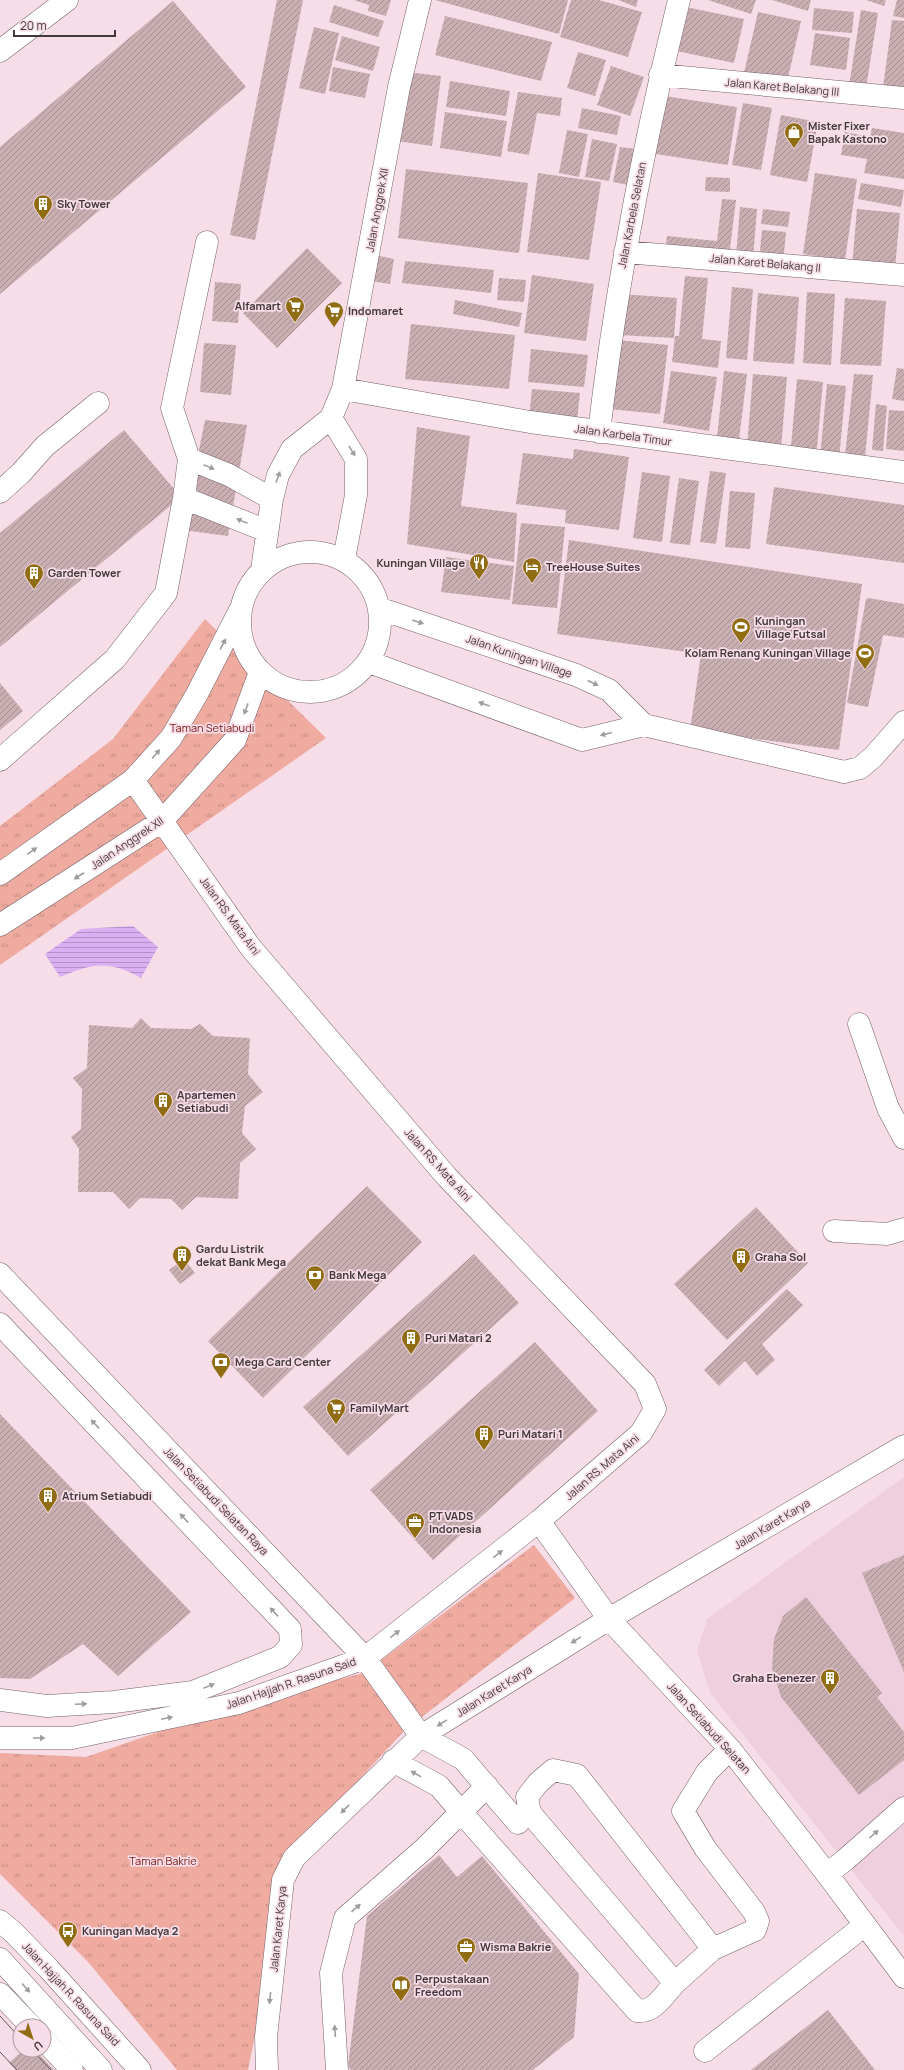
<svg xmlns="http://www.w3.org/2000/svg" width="904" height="2070" viewBox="0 0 904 2070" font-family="Manrope,sans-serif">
<defs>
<pattern id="park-tufts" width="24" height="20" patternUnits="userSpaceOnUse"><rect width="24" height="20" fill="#f0aba1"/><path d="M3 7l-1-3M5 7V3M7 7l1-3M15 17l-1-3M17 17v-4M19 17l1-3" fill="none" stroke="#c48c84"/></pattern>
<pattern id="water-rules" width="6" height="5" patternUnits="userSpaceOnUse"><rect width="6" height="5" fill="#dbb0f2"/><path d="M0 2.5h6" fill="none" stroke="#b390c5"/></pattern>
<pattern id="building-hatch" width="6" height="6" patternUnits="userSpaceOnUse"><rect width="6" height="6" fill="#c9afb2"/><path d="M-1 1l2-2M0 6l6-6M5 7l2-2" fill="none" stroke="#a58f92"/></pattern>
</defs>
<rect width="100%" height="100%" fill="#f6dde7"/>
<path fill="#efcfdd" d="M904 1477V1936L710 1693 697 1651 707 1619Z"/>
<path fill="url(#park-tufts)" d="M205 619 326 738 0 965V826L113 739Z
M534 1545 575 1598 405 1730 292 1852 248 2070H177L89 1963 0 1874V1753L86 1757 230 1707 364 1673Z"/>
<path fill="url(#water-rules)" d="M133 926 158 947 141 978C109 960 93 963 60 977L45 954 81 929Z"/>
<path fill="url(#building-hatch)" d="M277 0H303L255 240 230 235Z
M354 0H391L386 16 368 11 369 5Z
M435 0H568L559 34Z
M571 0H599L642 12 628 57 560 37Z
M618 0H638L636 7Z
M708 0H756L751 14Z
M772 0H811L808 11Z
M866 0H886L884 6Z
M897 0H904V18L893 16Z
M173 1 246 87 0 294V147Z
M334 5 384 21 378 37 329 22Z
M681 6 744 19 734 63 672 50Z
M814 8 854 12 852 33 812 30Z
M861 10 878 13 866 88 849 86Z
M758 12 801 21 787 82 744 73Z
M445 16 552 42 541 81 435 55Z
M892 20 904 21V90L883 88Z
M314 27 339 33 325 94 299 88Z
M815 33 850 38 846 70 810 65Z
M342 36 380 47 373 71 335 60Z
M578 52 606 60 595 96 567 88Z
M611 66 644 77 630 116 597 105Z
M333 67 370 74 365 98 329 91Z
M407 72 441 76 432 146 397 141Z
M450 81 510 91 506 116 446 107Z
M518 92 562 98 560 116 537 113 529 155 507 151Z
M658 95 737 107 728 165 649 153Z
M743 103 772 108 761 170 732 165Z
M582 108 621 116 617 135 578 128Z
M445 112 507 121 501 157 440 148Z
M781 115 818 122 807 182 770 175Z
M872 128 904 133V179L864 173 867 159 841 155 845 132 870 137Z
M567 130 588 134 579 177 559 173Z
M592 139 617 144 609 181 585 177Z
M620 147 636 149 629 185 613 182Z
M406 169 528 183 519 253 398 238Z
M538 173 601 182 589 260 527 252Z
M815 173 857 179 845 260 803 254Z
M706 177 730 178V192L705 191Z
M861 183 904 190 901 207 858 199Z
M722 199 736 200 729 257 665 252 667 236 717 241Z
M740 207 757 209 753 258 736 257Z
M763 209 790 212 788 227 761 224Z
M857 209 900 213 895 269 852 266Z
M762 230 786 232 783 263 759 261Z
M307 248 342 283 277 348 243 313Z
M375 255 394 259 390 284 371 281Z
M405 261 494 270 491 293 402 283Z
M532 275 594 284 586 341 524 333Z
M685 276 708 278 702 339 721 341 718 368 672 362 675 336H679Z
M499 278 526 280 524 302 497 300Z
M215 282 241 284 238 323 212 321Z
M732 287 753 289 747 360 726 358Z
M807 292 835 294 831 365 803 363Z
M758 293 799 297 794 364 753 361Z
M621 294 677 298 674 338 619 335Z
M845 298 886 301 881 366 840 364Z
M455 300 522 313 519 327 453 314Z
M411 324 515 335 509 389 405 379Z
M617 340 668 345 660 414 609 409Z
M204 343 236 345 231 395 200 392Z
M531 349 588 355 584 387 528 382Z
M897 368 904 369V401L892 399Z
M671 371 717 377 709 431 663 423Z
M724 371 747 374 739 440 717 438Z
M753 374 787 377 781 449 747 447Z
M854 374 873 375 865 457 845 455Z
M797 379 823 382 816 459 790 457Z
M827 384 846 386 839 459 820 457Z
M532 389 580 393 577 421 529 418Z
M876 404 887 406 883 451 872 450Z
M889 410 904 411V451L886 449Z
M205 420 247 425 228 536 183 530Z
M417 427 470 436 461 506 517 513 514 562 407 544Z
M124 430 181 497 0 647V533Z
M574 449 629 457 619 530 565 523 566 510 516 504 523 453 573 459Z
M710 471 726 473 716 544 700 542Z
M642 472 670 476 662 542 633 538Z
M679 478 699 481 690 545 670 543Z
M774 487 904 505V563L766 544Z
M730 491 755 493 750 549 725 547Z
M521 523 565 527 557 608 512 604Z
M569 540 862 584 839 750 690 730 701 654 557 634Z
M446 557 514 566 510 600 441 592Z
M868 598 904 604V638L883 635 868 707 847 703 866 599Z
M0 683 23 711 0 730Z
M141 1018 151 1028 191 1029 200 1024 213 1036 250 1038 248 1074 263 1092 245 1106 242 1133 256 1149 240 1163 238 1199 196 1197 182 1210 171 1199 140 1198 129 1209 113 1192H78L79 1149 71 1137 81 1129 82 1089 73 1078 87 1068 89 1025 132 1028Z
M367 1186 422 1242 263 1398 208 1341Z
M756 1207 808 1263 727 1340 674 1284Z
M474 1254 519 1303 348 1456 303 1407Z
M184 1259 195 1273 180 1284 169 1270Z
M787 1289 803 1305 762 1344 775 1360 757 1376 745 1361 719 1386 704 1370Z
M535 1342 598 1411 433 1560 370 1490Z
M0 1414 191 1612 118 1676 83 1644 30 1679 0 1678Z
M904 1555V1672L862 1573Z
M806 1597 882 1693 877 1697 904 1732V1760L859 1795 781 1697 772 1668 774 1639 783 1616Z
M439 1855 457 1877 482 1856 579 1974 574 2037 533 2070H351L348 2066 367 1916Z
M828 2010 875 2070H751Z
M23 2050H35L54 2070H16L9 2063Z"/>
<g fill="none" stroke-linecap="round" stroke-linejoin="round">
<defs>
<path id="minor" d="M0 51 67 0
M660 75 904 98
M625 252 904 275
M343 389 530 422 904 472
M331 418 356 459V495L344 559
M599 432C616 286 644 142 679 0
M189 459 229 475 272 499
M0 492 21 473 45 446 98 403
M184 498 267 531
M240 622a70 70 0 1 1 140 0a70 70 0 1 1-140 0Z
M262 570 272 499 278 475 292 449 331 418 343 389 399 87 420 0
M381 609 576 675 609 690 644 725
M369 662 582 740 644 725 844 772 860 768 873 757 904 722
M0 760 115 659 166 593 184 498 189 459 172 408 207 242
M0 874 133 780 171 738 197 694 239 612
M0 925 162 821 235 740 260 672
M859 1024 888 1108 904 1138
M834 1231 887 1234 904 1229
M0 1274 365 1658 421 1736 463 1759 518 1823
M0 1324 290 1629 291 1645 280 1657 193 1692 114 1702 47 1706 0 1700
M539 1521 609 1619 730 1749 827 1874 904 1977
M0 1738H72L239 1703 365 1658 539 1521 641 1433 655 1409 645 1384 447 1177 251 948 133 780
M553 1770 577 1775 713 1949 675 1983 530 1813 527 1797 538 1783Z
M487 1786 461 1812 637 2011C654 2013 664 1995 675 1983
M827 1874 845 1860 904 1808
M0 1921 13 1932 49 1969 140 2070
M713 1949 755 1930 758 1921 754 1912 705 1848 683 1811 707 1772 730 1749
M0 1994 31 2026
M44 2040 72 2070
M705 2051 865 1925
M267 2070 266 2037 283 1880 294 1858 421 1736 609 1619 904 1446
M337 2070 331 1973 345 1918 424 1849 461 1812 439 1786 393 1761"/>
<path id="major" d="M0 1959 101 2070"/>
</defs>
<use href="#minor" stroke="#746068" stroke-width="23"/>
<use href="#major" stroke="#746068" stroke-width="23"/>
<use href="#minor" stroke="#fff" stroke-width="22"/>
<use href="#major" stroke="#fff" stroke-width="22"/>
<path stroke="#62555a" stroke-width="1" d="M0 2016 20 2038
M32 2050 51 2070
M0 2052 17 2070"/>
</g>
<defs><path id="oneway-solid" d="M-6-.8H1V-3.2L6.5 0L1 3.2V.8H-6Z"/></defs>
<g fill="#a09c9e">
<use href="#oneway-solid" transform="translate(352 451) rotate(58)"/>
<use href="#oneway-solid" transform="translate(209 467) rotate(22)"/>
<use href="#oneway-solid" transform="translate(278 477) rotate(-70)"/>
<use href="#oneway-solid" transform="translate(242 521) rotate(-158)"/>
<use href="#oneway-solid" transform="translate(418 622) rotate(19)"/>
<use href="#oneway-solid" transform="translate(223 644) rotate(-62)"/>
<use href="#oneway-solid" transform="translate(593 683) rotate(25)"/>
<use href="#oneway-solid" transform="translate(484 704) rotate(-160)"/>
<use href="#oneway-solid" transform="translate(246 709) rotate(110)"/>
<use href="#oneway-solid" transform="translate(606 734) rotate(166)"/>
<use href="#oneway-solid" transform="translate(156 754) rotate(-49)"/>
<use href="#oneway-solid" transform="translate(32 851) rotate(-35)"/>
<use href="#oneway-solid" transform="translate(79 876) rotate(147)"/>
<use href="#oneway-solid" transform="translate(95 1424) rotate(-133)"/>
<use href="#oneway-solid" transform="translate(184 1518) rotate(-133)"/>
<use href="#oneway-solid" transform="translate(498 1554) rotate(-38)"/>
<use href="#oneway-solid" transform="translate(274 1612) rotate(-133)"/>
<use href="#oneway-solid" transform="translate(395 1634) rotate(-38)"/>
<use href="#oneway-solid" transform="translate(576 1640) rotate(148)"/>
<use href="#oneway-solid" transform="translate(209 1686) rotate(-22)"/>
<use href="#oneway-solid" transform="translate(81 1704) rotate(-3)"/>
<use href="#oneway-solid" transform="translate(167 1718) rotate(-12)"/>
<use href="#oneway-solid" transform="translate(442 1723) rotate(148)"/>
<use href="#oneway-solid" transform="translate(39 1738)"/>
<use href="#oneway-solid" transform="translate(416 1774) rotate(-151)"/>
<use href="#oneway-solid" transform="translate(345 1809) rotate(136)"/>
<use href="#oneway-solid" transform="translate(874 1834) rotate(-42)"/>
<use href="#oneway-solid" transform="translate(356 1908) rotate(-41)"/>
<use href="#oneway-solid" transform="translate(26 1988) rotate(48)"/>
<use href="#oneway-solid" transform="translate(270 1998) rotate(96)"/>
<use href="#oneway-solid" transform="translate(335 2031) rotate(-94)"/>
</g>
<defs>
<symbol id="shop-pin" viewBox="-11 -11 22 30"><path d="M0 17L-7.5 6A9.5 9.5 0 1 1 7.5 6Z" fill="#906c12" stroke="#f6dde7"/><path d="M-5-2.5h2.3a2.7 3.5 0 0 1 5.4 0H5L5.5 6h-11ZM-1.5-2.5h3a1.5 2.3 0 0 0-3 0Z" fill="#fff"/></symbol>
<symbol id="building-pin" viewBox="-11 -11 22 30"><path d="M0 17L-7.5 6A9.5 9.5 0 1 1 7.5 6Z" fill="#906c12" stroke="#f6dde7"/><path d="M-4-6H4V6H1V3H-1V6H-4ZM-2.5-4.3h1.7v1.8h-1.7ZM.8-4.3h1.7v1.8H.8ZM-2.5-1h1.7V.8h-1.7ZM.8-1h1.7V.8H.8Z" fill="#fff"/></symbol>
<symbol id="supermarket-pin" viewBox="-11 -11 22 30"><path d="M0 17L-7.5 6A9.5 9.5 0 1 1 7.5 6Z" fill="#906c12" stroke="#f6dde7"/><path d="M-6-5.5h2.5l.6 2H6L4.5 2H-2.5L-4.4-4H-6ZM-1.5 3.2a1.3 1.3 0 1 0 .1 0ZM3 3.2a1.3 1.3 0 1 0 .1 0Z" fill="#fff"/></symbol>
<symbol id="restaurant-pin" viewBox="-11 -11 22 30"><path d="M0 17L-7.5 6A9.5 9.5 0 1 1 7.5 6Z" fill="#906c12" stroke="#f6dde7"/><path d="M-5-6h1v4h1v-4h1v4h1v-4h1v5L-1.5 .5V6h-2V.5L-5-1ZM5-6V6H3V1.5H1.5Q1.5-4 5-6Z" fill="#fff"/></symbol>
<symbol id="hotel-pin" viewBox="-11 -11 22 30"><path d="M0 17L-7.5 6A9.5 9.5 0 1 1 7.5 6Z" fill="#906c12" stroke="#f6dde7"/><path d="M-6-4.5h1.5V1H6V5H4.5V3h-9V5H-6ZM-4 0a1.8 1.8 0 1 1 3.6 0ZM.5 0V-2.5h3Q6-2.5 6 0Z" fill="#fff"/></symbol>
<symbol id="stadium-pin" viewBox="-11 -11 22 30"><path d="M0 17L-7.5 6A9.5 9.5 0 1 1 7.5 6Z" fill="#906c12" stroke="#f6dde7"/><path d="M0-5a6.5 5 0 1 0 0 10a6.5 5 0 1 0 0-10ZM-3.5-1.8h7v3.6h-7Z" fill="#fff"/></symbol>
<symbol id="bank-pin" viewBox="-11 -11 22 30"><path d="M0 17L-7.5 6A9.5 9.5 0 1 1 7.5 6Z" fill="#906c12" stroke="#f6dde7"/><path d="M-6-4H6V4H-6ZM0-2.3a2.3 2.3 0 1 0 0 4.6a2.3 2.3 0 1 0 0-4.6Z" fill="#fff"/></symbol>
<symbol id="office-pin" viewBox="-11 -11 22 30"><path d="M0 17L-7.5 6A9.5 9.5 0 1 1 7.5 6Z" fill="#906c12" stroke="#f6dde7"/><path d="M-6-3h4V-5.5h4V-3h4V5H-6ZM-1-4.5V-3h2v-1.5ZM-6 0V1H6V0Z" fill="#fff"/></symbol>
<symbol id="bus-pin" viewBox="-11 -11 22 30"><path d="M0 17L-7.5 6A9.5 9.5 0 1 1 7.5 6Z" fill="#906c12" stroke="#f6dde7"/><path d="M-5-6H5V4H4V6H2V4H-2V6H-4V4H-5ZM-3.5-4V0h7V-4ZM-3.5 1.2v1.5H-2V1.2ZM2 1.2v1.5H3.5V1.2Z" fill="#fff"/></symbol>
<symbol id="library-pin" viewBox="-11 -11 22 30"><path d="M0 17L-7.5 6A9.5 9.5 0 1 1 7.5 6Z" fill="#906c12" stroke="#f6dde7"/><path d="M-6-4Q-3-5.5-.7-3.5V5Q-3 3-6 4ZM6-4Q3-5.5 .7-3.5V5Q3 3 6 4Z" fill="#fff"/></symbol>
</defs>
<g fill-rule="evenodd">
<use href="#shop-pin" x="783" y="121" width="22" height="30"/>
<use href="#building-pin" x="32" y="193" width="22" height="30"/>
<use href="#supermarket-pin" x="284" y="295" width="22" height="30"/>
<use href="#supermarket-pin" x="323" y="300" width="22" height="30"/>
<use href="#restaurant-pin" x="468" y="552" width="22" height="30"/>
<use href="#hotel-pin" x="521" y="556" width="22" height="30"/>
<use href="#building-pin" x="23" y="562" width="22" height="30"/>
<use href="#stadium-pin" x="730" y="616" width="22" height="30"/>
<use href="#stadium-pin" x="854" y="642" width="22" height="30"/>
<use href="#building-pin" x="152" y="1090" width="22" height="30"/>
<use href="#building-pin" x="171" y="1244" width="22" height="30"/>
<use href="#building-pin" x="730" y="1246" width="22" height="30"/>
<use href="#bank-pin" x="304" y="1264" width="22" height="30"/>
<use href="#building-pin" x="400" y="1327" width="22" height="30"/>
<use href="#bank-pin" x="210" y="1351" width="22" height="30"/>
<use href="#supermarket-pin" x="325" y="1397" width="22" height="30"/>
<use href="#building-pin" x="473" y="1423" width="22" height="30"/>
<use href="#building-pin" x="37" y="1485" width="22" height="30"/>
<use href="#office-pin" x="404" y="1511" width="22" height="30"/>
<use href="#building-pin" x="819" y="1667" width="22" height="30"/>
<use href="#bus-pin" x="57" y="1920" width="22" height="30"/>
<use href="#office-pin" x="455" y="1936" width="22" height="30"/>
<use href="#library-pin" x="390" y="1974" width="22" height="30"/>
</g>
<g text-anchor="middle" stroke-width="3.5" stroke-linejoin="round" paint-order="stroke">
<g font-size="11" fill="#42383c" stroke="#f6dde7">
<text transform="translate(782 87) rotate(5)" y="4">Jalan Karet Belakang III</text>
<text transform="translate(377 210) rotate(-80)" y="4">Jalan Anggrek XII</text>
<text transform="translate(632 215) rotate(-79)" y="4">Jalan Karbela Selatan</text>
<text transform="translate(765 263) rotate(5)" y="4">Jalan Karet Belakang II</text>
<text transform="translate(623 435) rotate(8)" y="4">Jalan Karbela Timur</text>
<text transform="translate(519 656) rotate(19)" y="4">Jalan Kuningan Village</text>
<text transform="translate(127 843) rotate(-34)" y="4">Jalan Anggrek XII</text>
<text transform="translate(230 916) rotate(54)" y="4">Jalan RS. Mata Aini</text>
<text transform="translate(438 1165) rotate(48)" y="4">Jalan RS. Mata Aini</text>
<text transform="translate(602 1467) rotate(-41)" y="4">Jalan RS. Mata Aini</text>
<text transform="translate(216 1501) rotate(46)" y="4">Jalan Setiabudi Selatan Raya</text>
<text transform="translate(772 1524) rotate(-31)" y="4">Jalan Karet Karya</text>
<text transform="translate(291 1683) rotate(-19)" y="4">Jalan Hajjah R. Rasuna Said</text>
<text transform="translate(494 1691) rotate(-32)" y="4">Jalan Karet Karya</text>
<text transform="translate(709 1728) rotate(48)" y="4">Jalan Setiabudi Selatan</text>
<text transform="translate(278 1929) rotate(-84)" y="4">Jalan Karet Karya</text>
<text transform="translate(71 1994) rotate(47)" y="4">Jalan Hajjah R. Rasuna Said</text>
</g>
<g font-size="11" font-weight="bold" fill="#42383c" stroke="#f6dde7" text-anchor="start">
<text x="808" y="130">Mister Fixer<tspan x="808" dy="13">Bapak Kastono</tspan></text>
<text x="57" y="208">Sky Tower</text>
<text x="281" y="310" text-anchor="end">Alfamart</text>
<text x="348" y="315">Indomaret</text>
<text x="465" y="567" text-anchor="end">Kuningan Village</text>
<text x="546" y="571">TreeHouse Suites</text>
<text x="48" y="577">Garden Tower</text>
<text x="755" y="625">Kuningan<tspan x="755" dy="13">Village Futsal</tspan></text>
<text x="851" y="657" text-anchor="end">Kolam Renang Kuningan Village</text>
<text x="177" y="1099">Apartemen<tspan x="177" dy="13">Setiabudi</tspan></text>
<text x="196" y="1253">Gardu Listrik<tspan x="196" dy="13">dekat Bank Mega</tspan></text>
<text x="755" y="1261">Graha Sol</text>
<text x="329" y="1279">Bank Mega</text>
<text x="425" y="1342">Puri Matari 2</text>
<text x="235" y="1366">Mega Card Center</text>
<text x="350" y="1412">FamilyMart</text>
<text x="498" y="1438">Puri Matari 1</text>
<text x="62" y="1500">Atrium Setiabudi</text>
<text x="429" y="1520">PT VADS<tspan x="429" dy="13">Indonesia</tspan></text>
<text x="816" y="1682" text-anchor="end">Graha Ebenezer</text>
<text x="82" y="1935">Kuningan Madya 2</text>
<text x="480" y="1951">Wisma Bakrie</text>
<text x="415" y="1983">Perpustakaan<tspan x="415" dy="13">Freedom</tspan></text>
</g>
<g font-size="11" fill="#7d1d17" stroke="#f6dde7">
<text x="212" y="732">Taman Setiabudi</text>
<text x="163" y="1865">Taman Bakrie</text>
</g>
</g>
<g transform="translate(32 2038) rotate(141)"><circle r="19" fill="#f6dde7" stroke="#ae9ba3"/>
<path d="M0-3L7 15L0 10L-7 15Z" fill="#906c12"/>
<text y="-6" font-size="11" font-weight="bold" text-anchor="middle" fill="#42383c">U</text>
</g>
<path d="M14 30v6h101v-6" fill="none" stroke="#42383c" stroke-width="2"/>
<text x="20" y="30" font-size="12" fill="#42383c" stroke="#f6dde7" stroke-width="3" paint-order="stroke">20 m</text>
</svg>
